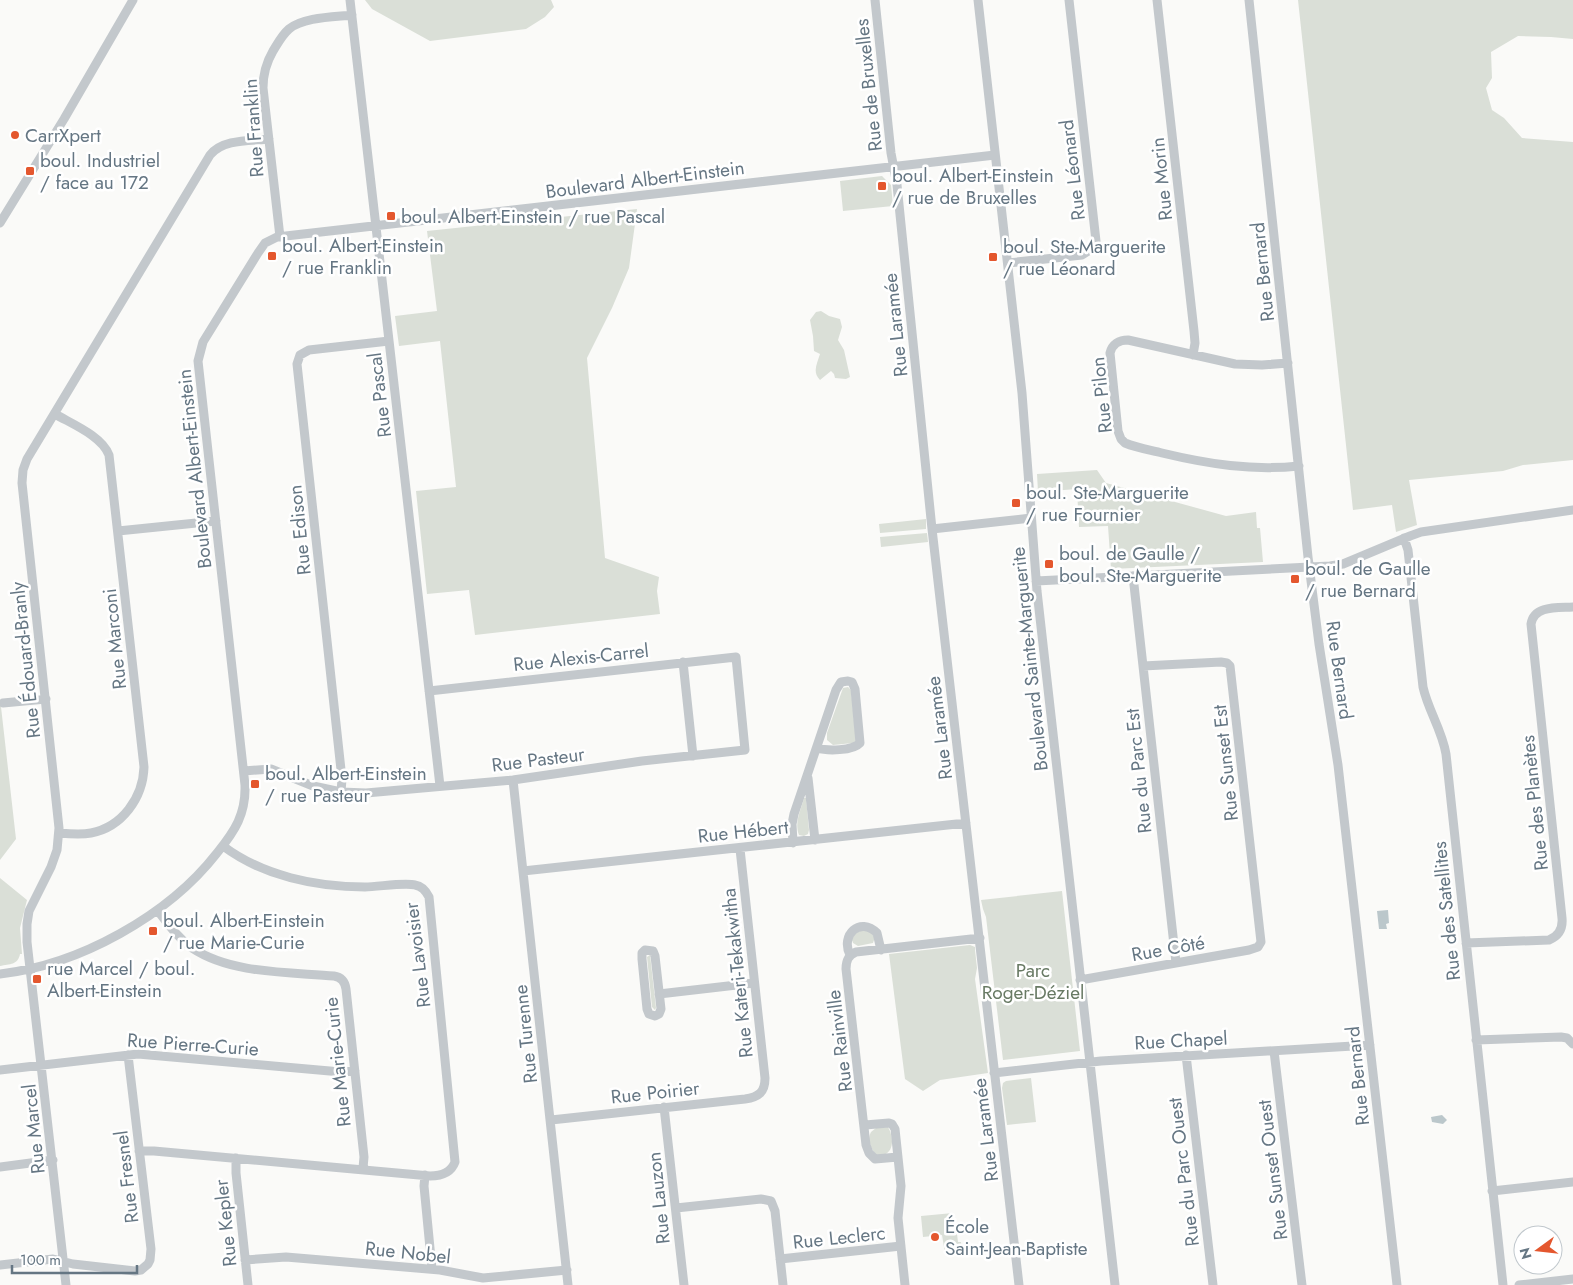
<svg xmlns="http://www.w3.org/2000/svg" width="1573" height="1285" viewBox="0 0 1573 1285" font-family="Jost,sans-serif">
<rect width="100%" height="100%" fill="#fafaf8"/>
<path fill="#dadfd7" d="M365 0H551L554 7 545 17 526 29 430 41 372 9Z
M1298 0H1573V39L1551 37 1518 36 1491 52 1492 78 1486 88 1492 110 1504 118 1522 138 1573 142V460L1523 465 1503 471 1409 480 1417 525 1396 532 1392 505 1353 510Z
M882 176 891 185 893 206 843 211 840 181Z
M637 209 629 268 612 308 587 358 605 558 659 577 657 591 660 614 475 635 469 590 427 594 416 491 456 487 440 341 399 346 395 316 437 311 427 231Z
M821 311 829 316 840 319 842 327 838 340 844 350 850 377 846 379 835 378 834 374 831 371 820 380C812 372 817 364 820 354L814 351 813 336 810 320 816 312Z
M1097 470 1106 483 1226 516 1256 512 1257 528H1260L1263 562 1111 569 1108 526 1079 527 1077 489 1038 492 1037 474Z
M926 519V529L880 533 879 524Z
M927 533 928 542 881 547 880 537Z
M843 688 848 687 851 690 856 741 853 743 833 745 827 740V733Z
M0 698 16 839 0 860Z
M804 798H806L809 830 808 834 804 836 799 835C794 822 801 810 804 798Z
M0 878 27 900 20 928 22 954H20C18 965 10 964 0 966Z
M1062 891 1080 1051 1003 1060 986 917 983 909 981 900Z
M862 930 869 931 875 937 873 943 858 946 853 943 852 940 854 934Z
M970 945 975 947V950L977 968 975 979 988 1073 940 1080 923 1091 905 1079 889 954Z
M650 955 656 1008 655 1010 652 1007 647 957Z
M1031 1078 1036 1122 1007 1125 1002 1088 1003 1083 1006 1081Z
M888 1127C893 1136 895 1150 884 1155H876C870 1147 867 1140 871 1132L876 1128Z
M953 1213 956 1233 957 1234 958 1242H961L962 1251 945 1253 942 1235 923 1237 921 1216Z"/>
<path fill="#bbc7cb" d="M1388 910 1389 923 1386 924 1387 929H1379L1377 911Z
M1442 1115 1447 1120 1443 1124 1432 1122 1431 1117Z"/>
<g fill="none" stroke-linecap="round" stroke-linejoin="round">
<path stroke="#c3c8cc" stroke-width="9" d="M350 0 440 786
M875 0 891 153 897 185 932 529 1019 1285
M978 0 1022 393 1037 591 1115 1285
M1157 0 1194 331 1195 343 1193 355
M1249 0 1308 557 1319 644 1338 765 1397 1285
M0 223 64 119 133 0
M280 237 263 88C263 74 266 63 273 51 278 43 282 35 289 29 303 17 334 17 352 15
M1008 263 1082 255 1093 248 1096 241 1069 0
M1288 363 1262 365 1235 364 1128 340C1119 340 1112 344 1110 353L1118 431 1121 439 1125 443C1137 448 1150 450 1162 453 1208 464 1252 471 1299 466
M55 414C72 424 102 436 109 455L144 767C143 798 122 827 91 833 81 835 70 834 59 833
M932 529 1031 518
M118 531 216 521
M1404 538 1408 550 1423 687C1428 710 1442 730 1446 754L1503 1285
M1133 576 1176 963
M1036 581 1330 566 1343 564 1410 536 1421 532 1573 510
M683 662 693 756
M3 703 46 699
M244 771 271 769 313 786 341 792 366 793 513 780 642 761 745 750 736 657 429 691
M808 778 815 840
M513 780 568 1285
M341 792 342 779 297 364 300 355 309 350 389 341
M793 843 792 824 794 814 836 690 841 682 848 681 852 682 855 689 860 743C853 751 827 751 817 748
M523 871 966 823
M158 911C168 924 178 938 192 948 231 974 288 972 334 976 341 977 345 982 346 989L364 1157 363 1168
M1466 943 1549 940C1559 936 1563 929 1562 918L1531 624C1534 605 1558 608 1573 607
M645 950 653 951 655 956 661 1009 659 1014 655 1016 649 1014 647 1009 642 959V953Z
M850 955C840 935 860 916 877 933L881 950
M0 974C79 965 168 916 217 853 235 831 246 814 245 785L198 361 203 342 258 253 265 243 277 237 995 155
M1080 980 1249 950 1258 947 1261 942 1230 666 1227 663 1221 662 1143 666
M659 994 754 983
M1476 1040 1561 1037 1567 1038 1573 1044
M1274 1051 1302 1285
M1186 1055 1213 1285
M0 1070 138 1054 341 1072 355 1071
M994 1073 1101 1061 1370 1045
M664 1107 684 1285
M551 1120 745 1099C759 1097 765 1092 765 1078L740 849
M865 1125 889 1123 892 1124 895 1129 901 1186 898 1218 905 1285
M139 1151H154L430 1176C441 1176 451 1173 455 1162L429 897C426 891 422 886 415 885 405 882 378 887 365 887 316 887 263 876 223 846
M898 1157 875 1159 869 1153 866 1145 846 969C846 961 848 955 856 952L980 938
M236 1158V1173L248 1285
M0 1167 53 1160
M425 1175 424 1186 432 1269
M1492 1191 1573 1182
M676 1208 761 1199 771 1201 775 1211 783 1285
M780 1259 901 1246
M245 1260 286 1257 440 1270 483 1278 567 1270
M0 1265 53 1259 73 1264 135 1271 141 1270 148 1264 150 1260 151 1249 128 1055
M66 1285 27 942V924L29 911 51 867 57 850 59 828 22 483 23 470 27 459 210 155C223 139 249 141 269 139
M1519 1285 1573 1279"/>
</g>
<g fill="#e4572e" stroke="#fff" stroke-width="2">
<circle cx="15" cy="135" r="5"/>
<rect x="25" y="166" width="10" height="10" rx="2.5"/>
<rect x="877" y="181" width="10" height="10" rx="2.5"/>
<rect x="386" y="211" width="10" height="10" rx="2.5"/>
<rect x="267" y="251" width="10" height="10" rx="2.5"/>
<rect x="988" y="252" width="10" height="10" rx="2.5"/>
<rect x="1011" y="498" width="10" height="10" rx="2.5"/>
<rect x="1044" y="559" width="10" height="10" rx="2.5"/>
<rect x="1290" y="574" width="10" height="10" rx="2.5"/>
<rect x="250" y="779" width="10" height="10" rx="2.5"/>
<rect x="148" y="926" width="10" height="10" rx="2.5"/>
<rect x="32" y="974" width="10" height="10" rx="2.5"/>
<circle cx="935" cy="1237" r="5"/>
</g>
<g text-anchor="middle" stroke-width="5" stroke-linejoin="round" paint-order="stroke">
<g font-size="19" fill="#657683" stroke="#fff">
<text transform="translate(868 85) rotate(-96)" y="7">Rue de Bruxelles</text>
<text transform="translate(253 128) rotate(-94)" y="7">Rue Franklin</text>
<text transform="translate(1072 170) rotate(-97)" y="7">Rue Léonard</text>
<text transform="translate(645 179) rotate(-7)" y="7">Boulevard Albert-Einstein</text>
<text transform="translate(1161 179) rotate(-96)" y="7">Rue Morin</text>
<text transform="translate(1262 272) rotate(-96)" y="7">Rue Bernard</text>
<text transform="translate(895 325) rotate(-96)" y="7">Rue Laramée</text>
<text transform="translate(379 395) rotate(-97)" y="7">Rue Pascal</text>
<text transform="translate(1101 395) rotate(-96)" y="7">Rue Pilon</text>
<text transform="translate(194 469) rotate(-96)" y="7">Boulevard Albert-Einstein</text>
<text transform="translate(299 530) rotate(-96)" y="7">Rue Edison</text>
<text transform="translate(114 639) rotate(-96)" y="7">Rue Marconi</text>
<text transform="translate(581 657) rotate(-6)" y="7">Rue Alexis-Carrel</text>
<text transform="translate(1029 659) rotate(-96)" y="7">Boulevard Sainte-Marguerite</text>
<text transform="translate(25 660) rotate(-96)" y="7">Rue Édouard-Branly</text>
<text transform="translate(1340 670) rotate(82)" y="7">Rue Bernard</text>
<text transform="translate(939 728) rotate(-97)" y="7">Rue Laramée</text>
<text transform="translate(538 759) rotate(-7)" y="7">Rue Pasteur</text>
<text transform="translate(1225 763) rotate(-96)" y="7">Rue Sunset Est</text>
<text transform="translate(1138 771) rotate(-96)" y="7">Rue du Parc Est</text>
<text transform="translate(1534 803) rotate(-96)" y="7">Rue des Planètes</text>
<text transform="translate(743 831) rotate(-6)" y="7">Rue Hébert</text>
<text transform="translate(1446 911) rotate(-96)" y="7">Rue des Satellites</text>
<text transform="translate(1168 948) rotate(-10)" y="7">Rue Côté</text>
<text transform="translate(417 955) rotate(-97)" y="7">Rue Lavoisier</text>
<text transform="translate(737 973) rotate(-96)" y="7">Rue Kateri-Tekakwitha</text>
<text transform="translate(525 1034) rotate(-96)" y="7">Rue Turenne</text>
<text transform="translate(1181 1040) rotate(-3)" y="7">Rue Chapel</text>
<text transform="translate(839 1041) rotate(-97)" y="7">Rue Rainville</text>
<text transform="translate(193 1044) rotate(4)" y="7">Rue Pierre-Curie</text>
<text transform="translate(337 1062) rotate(-96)" y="7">Rue Marie-Curie</text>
<text transform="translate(1357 1076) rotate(-96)" y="7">Rue Bernard</text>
<text transform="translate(655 1092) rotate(-6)" y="7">Rue Poirier</text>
<text transform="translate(33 1129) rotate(-96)" y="7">Rue Marcel</text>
<text transform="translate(985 1130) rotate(-97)" y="7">Rue Laramée</text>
<text transform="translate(1272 1170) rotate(-97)" y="7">Rue Sunset Ouest</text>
<text transform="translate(1183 1172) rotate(-97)" y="7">Rue du Parc Ouest</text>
<text transform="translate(126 1177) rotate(-97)" y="7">Rue Fresnel</text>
<text transform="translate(658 1198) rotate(-96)" y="7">Rue Lauzon</text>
<text transform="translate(225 1223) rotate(-96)" y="7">Rue Kepler</text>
<text transform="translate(839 1237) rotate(-6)" y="7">Rue Leclerc</text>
<text transform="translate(408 1252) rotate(6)" y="7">Rue Nobel</text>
</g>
<g font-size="19" fill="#657683" stroke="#fff" text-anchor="start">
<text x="25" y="142">CarrXpert</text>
<text x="40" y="167">boul. Industriel<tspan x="40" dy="22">/ face au 172</tspan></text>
<text x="892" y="182">boul. Albert-Einstein<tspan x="892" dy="22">/ rue de Bruxelles</tspan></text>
<text x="401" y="223">boul. Albert-Einstein / rue Pascal</text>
<text x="282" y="252">boul. Albert-Einstein<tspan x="282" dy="22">/ rue Franklin</tspan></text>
<text x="1003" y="253">boul. Ste-Marguerite<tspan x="1003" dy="22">/ rue Léonard</tspan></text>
<text x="1026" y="499">boul. Ste-Marguerite<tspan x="1026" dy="22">/ rue Fournier</tspan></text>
<text x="1059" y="560">boul. de Gaulle /<tspan x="1059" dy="22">boul. Ste-Marguerite</tspan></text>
<text x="1305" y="575">boul. de Gaulle<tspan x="1305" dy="22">/ rue Bernard</tspan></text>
<text x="265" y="780">boul. Albert-Einstein<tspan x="265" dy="22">/ rue Pasteur</tspan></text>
<text x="163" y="927">boul. Albert-Einstein<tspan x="163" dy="22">/ rue Marie-Curie</tspan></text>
<text x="47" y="975">rue Marcel / boul.<tspan x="47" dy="22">Albert-Einstein</tspan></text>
<text x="945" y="1233">École<tspan x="945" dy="22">Saint-Jean-Baptiste</tspan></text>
</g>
<g font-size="19" fill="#687a64" stroke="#fff">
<text x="1033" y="977">Parc<tspan x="1033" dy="22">Roger-Déziel</tspan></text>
</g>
</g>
<g transform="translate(1538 1250) rotate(255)"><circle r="24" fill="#ffffff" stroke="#c1c8cd"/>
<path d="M0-4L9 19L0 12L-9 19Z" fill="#e4572e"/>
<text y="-8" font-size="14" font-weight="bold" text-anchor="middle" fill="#657683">N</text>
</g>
<path d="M12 1265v8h125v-8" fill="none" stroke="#657683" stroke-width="2.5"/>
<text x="20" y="1265" font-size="15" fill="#657683" stroke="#ffffff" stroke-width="4" paint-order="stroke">100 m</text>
</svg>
